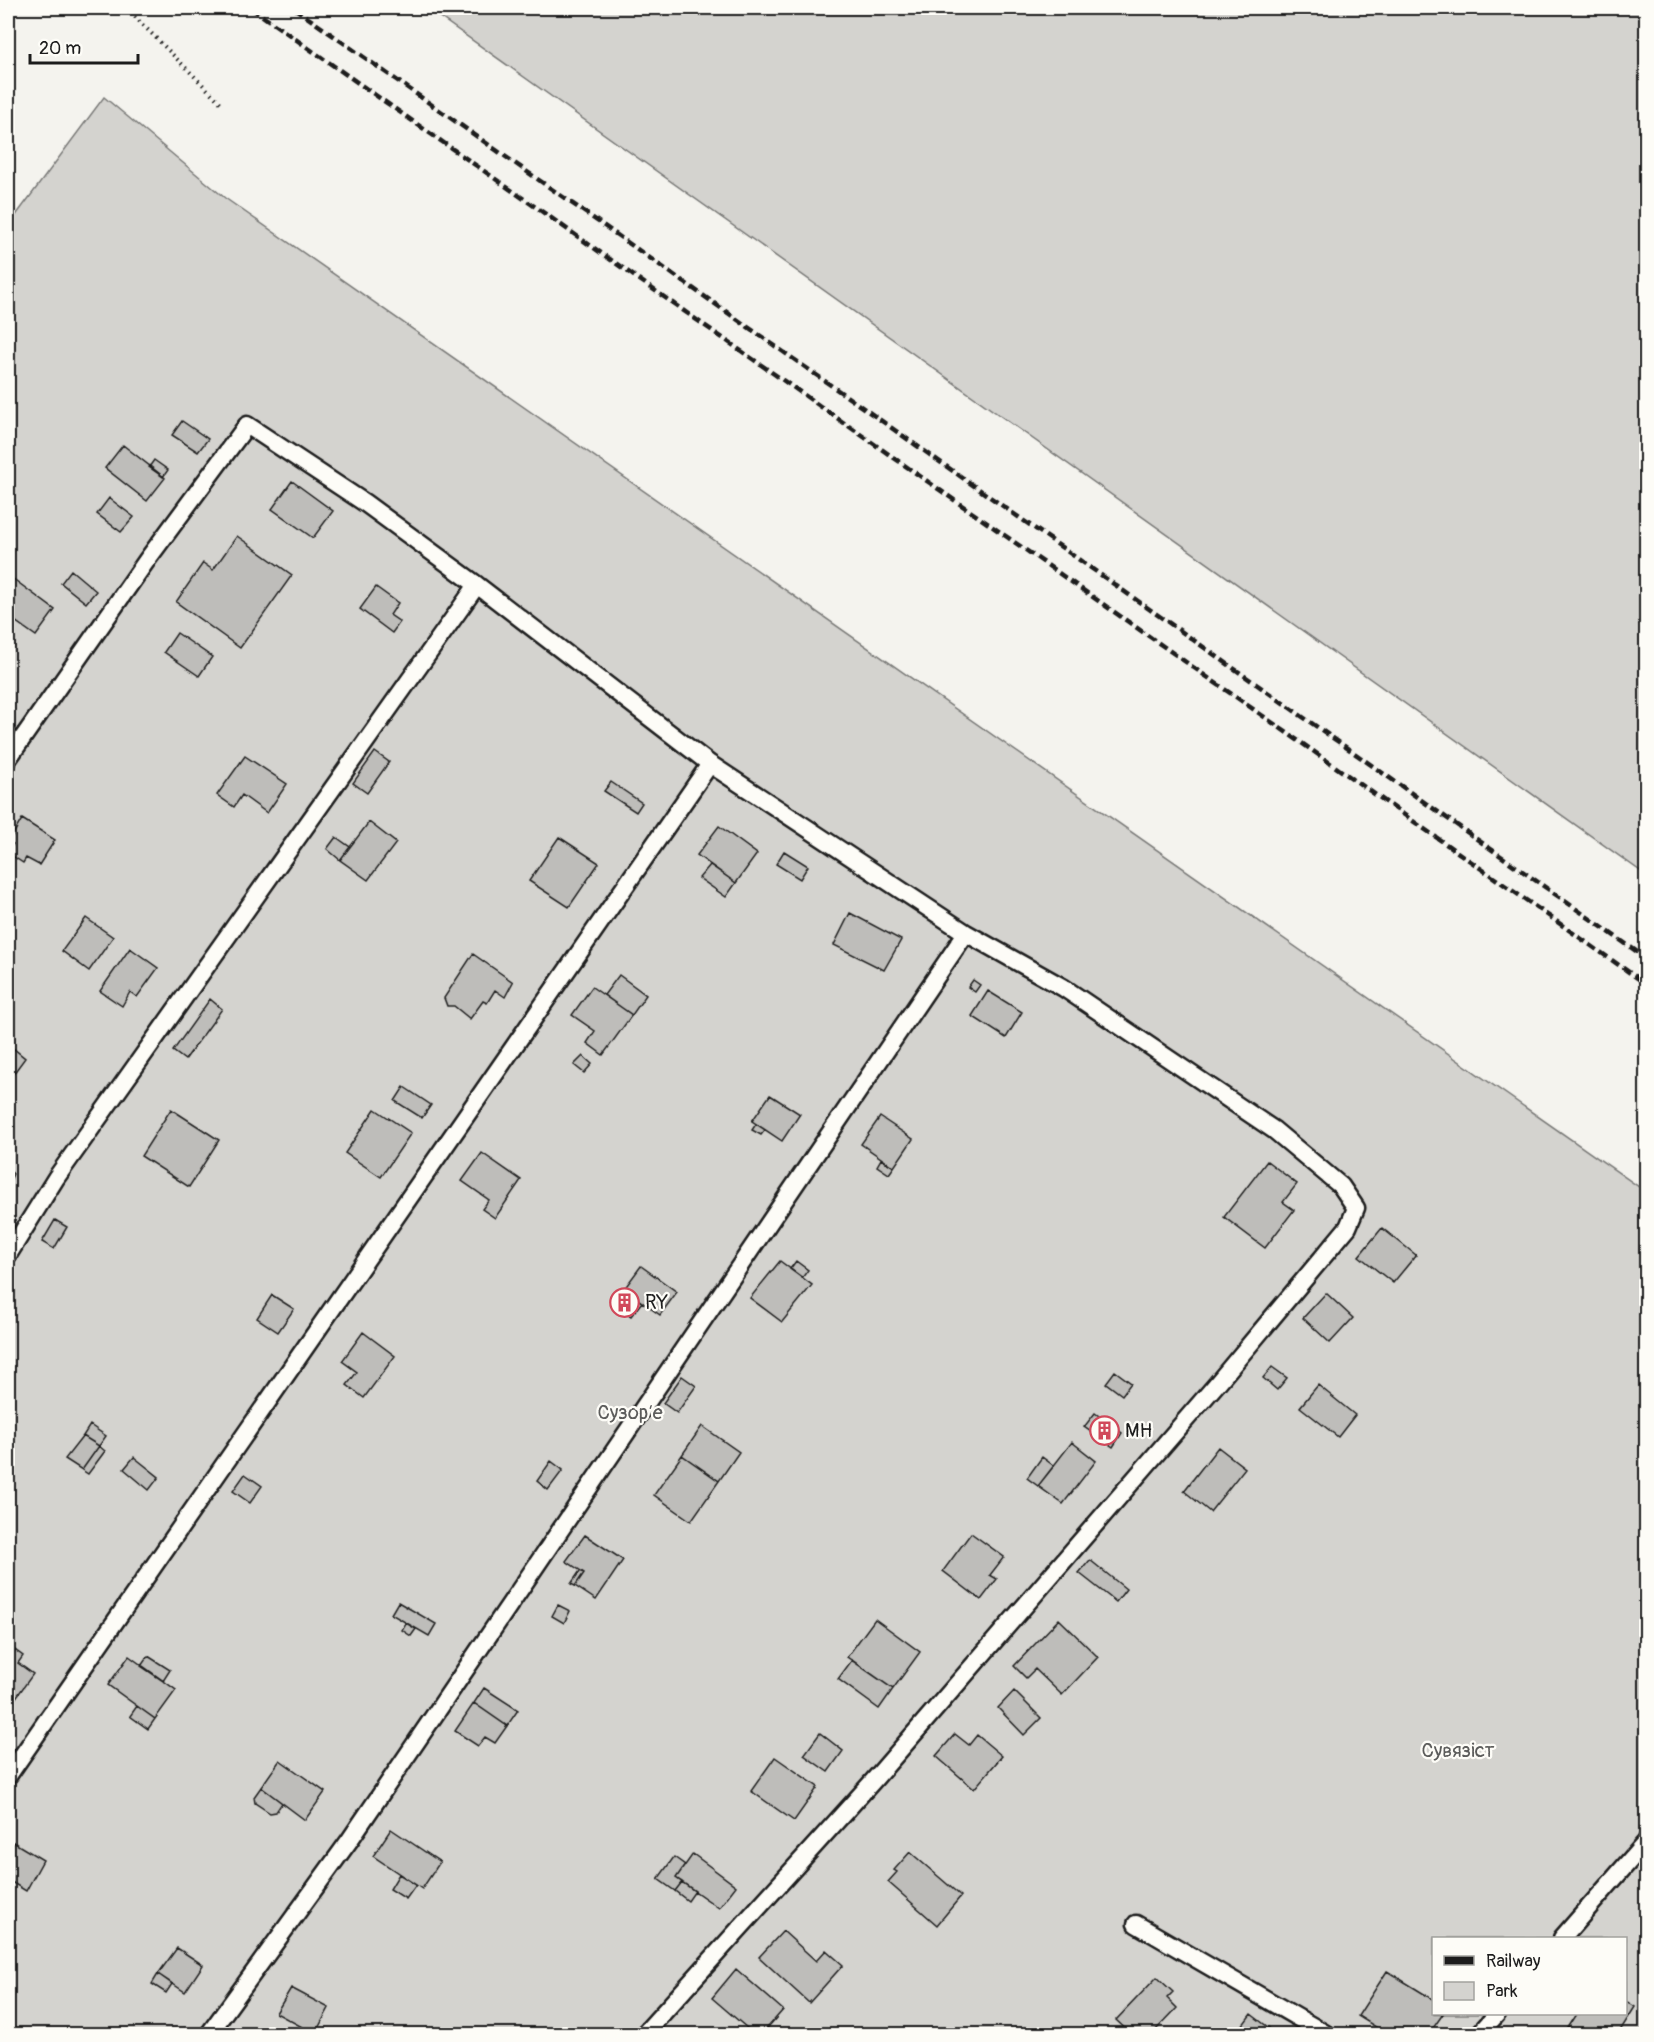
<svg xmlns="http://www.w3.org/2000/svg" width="1654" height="2042" viewBox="0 0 1654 2042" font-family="Pangolin,sans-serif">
<rect width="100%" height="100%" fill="#f4f3ee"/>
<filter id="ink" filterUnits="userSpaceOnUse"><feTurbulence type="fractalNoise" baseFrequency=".0167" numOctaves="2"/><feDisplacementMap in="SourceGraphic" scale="12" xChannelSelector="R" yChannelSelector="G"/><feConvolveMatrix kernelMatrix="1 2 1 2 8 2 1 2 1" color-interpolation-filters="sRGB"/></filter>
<g filter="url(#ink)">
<path fill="#d4d3cf" stroke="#787876" stroke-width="1.5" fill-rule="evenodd" d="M427 8H1646V875Z
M104 97 225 198 1646 1192V2034H8V226ZM1434 1938H1626V2014H1434Z"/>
<path fill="#bebdba" stroke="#1c1c1c" stroke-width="1.5" d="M182 421 208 439 198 452 172 435Z
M123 445 165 478 147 501 105 468Z
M154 460 168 470 163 477 149 467Z
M292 481 333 511 313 538 272 509Z
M109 498 134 517 121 532 97 514Z
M237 536 292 575 240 648 176 602 203 563 213 570Z
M71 570 96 591 86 603 61 583Z
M8 575 55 610 36 636 8 616Z
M376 587 398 603 390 615 400 622 392 633 360 609Z
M177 633 212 657 199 676 164 652Z
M375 752 389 762 367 793 353 783Z
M245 756 287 784 267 813 242 795 234 807 217 795Z
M611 782 642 803 636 812 604 791Z
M22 819 55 840 39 865 26 858 23 863 8 853 13 844 9 841Z
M369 822 396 843 368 880 340 860Z
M719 826 757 854 736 883 697 855Z
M336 837 350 847 340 860 327 849Z
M559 837 599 863 569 907 529 881Z
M784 851 808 866 800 879 776 864Z
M710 865 736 883 726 897 699 878Z
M850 913 901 940 884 970 834 945Z
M86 918 113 937 89 971 62 951Z
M130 948 158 968 137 997 130 992 122 1006 100 991Z
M473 954 513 982 505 997 495 990 487 1003 483 1001 470 1019 454 1006H447L444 998Z
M619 975 646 995 632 1015 604 995Z
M973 980 980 985 975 992 968 987Z
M592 987 632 1015 603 1055 587 1043 595 1031 572 1015Z
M988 991 1022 1012 1006 1038 972 1016Z
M210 999 222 1009 185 1060 173 1051Z
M8 1044 25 1058 8 1081Z
M583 1056 592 1064 584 1073 574 1065Z
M404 1087 431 1105 422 1118 395 1101Z
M770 1095 800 1114 782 1141 752 1121Z
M171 1109 219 1140 189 1187 141 1156Z
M375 1109 411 1133 381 1177 345 1153Z
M880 1117 913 1139 894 1167 861 1144Z
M756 1124 765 1130 761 1135 752 1130Z
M482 1153 521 1180 495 1218 482 1209 489 1200 462 1181Z
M881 1159 894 1167 889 1174 877 1166Z
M1267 1161 1297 1184 1283 1202 1294 1210 1265 1248 1224 1217Z
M8 1169 13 1174 8 1185Z
M55 1220 67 1227 54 1249 42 1242Z
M1382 1228 1416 1255 1393 1283 1359 1256Z
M780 1261 812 1285 782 1322 750 1298Z
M796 1261 808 1270 802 1278 790 1269Z
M641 1266 677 1292 660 1315 624 1289Z
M624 1289 637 1299 625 1315 612 1305Z
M1326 1293 1353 1318 1330 1343 1303 1318Z
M272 1295 294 1309 278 1332 257 1318Z
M637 1299 642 1302 631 1316 626 1313Z
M363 1332 395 1356 364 1398 347 1385 357 1372 342 1361Z
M1272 1367 1287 1378 1277 1390 1263 1378Z
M1115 1371 1131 1383 1122 1395 1106 1383Z
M682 1376 696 1386 677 1413 663 1403Z
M1318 1385 1355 1415 1338 1437 1300 1407Z
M1095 1413 1122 1433 1113 1447 1084 1427Z
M90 1425 106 1436 99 1446 83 1436Z
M702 1426 739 1452 719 1481 682 1455Z
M83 1436 99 1446 82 1470 65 1459Z
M1072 1442 1096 1461 1063 1504 1038 1486Z
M99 1446 105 1451 88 1474 82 1470Z
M1218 1447 1245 1468 1210 1512 1184 1491Z
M682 1455 719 1481 691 1521 654 1495Z
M134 1457 159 1477 149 1490 124 1469Z
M1042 1457 1054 1466 1038 1486 1027 1478Z
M551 1461 563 1470 548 1490 537 1481Z
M245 1474 262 1486 250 1503 233 1491Z
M971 1533 1004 1557 990 1575 997 1579 981 1600 943 1571Z
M585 1535 623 1560 596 1600 575 1586 584 1573 566 1561Z
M1090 1560 1126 1589 1116 1602 1079 1573Z
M580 1571 584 1573 575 1586 571 1584Z
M398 1602 436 1624 429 1636 391 1614Z
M558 1605 570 1611 564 1623 552 1616Z
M875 1619 920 1652 893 1689 847 1657Z
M1059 1619 1098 1657 1062 1695 1035 1669 1026 1678 1014 1666Z
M406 1623 416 1629 411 1636 402 1630Z
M8 1645 23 1656 18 1663 33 1674 15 1699 8 1693Z
M129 1656 176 1690 155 1719 108 1685Z
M148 1656 170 1670 163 1681 141 1666Z
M852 1660 893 1689 879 1709 838 1679Z
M484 1688 518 1710 507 1726 474 1703Z
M1014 1691 1041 1718 1024 1735 998 1708Z
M8 1693 14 1697 8 1706Z
M474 1703 507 1726 495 1743 485 1737 478 1746 455 1731Z
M137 1706 155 1719 148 1729 130 1716Z
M820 1733 843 1751 828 1772 804 1755Z
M955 1734 969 1745 977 1735 1002 1756 974 1789 936 1756Z
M775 1757 818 1787 794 1821 751 1791Z
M280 1760 325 1792 305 1820 261 1787Z
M261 1787 282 1803 276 1812 270 1813 255 1803 254 1797Z
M391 1829 440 1862 422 1889 373 1856Z
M8 1839 43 1860 26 1891 8 1880Z
M910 1852 961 1896 937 1925 888 1882 897 1872 894 1870Z
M693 1854 736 1886 719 1908 676 1878Z
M674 1857 685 1865 676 1878 682 1882 675 1891 658 1879Z
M399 1874 416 1885 406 1899 390 1889Z
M682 1882 695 1891 688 1901 675 1891Z
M783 1931 816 1961 826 1950 843 1965 809 2003 759 1957Z
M177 1948 203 1965 185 1992 158 1974Z
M736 1969 783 2010 762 2034H754L712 1998Z
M1387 1971 1434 2000V2014H1443L1429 2034H1387L1358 2016Z
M158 1974 172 1984 166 1993 152 1984Z
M1157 1977 1173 1992 1167 1998 1177 2008 1152 2034H1131L1116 2020Z
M291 1988 329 2008 315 2034 276 2013Z
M1626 2001 1635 2007 1618 2034H1564L1577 2014H1626Z
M1251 2014 1277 2034H1236Z"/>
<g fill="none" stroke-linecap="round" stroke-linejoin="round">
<defs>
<path id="service" d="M8 759 147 560 247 425 365 503 477 585 710 764 8 1776
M8 1255 56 1178 477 585
M1136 1924 1326 2034
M1562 1938 1646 1842
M209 2034 349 1841 966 933 710 764
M644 2034 873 1781 1215 1386 1348 1227 1356 1208 1341 1186 1274 1130 1064 988 966 933
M1479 2034 1497 2014"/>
</defs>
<use href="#service" stroke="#1c1c1c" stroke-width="21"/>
<path stroke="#1c1c1c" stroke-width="4" stroke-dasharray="1.5 4.5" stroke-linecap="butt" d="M126 8 222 104"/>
<use href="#service" stroke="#fdfcf7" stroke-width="16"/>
<path stroke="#1c1c1c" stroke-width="4.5" stroke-dasharray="9 4.5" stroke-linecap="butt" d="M251 8 1646 984
M294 8 1646 958"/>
</g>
</g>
<defs>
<symbol id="building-ring" viewBox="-11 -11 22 22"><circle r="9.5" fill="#fdfcf7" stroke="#d1495b" stroke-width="1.5"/><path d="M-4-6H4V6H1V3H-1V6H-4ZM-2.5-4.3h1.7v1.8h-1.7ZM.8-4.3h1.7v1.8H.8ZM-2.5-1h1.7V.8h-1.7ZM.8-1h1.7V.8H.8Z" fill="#d1495b"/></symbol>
</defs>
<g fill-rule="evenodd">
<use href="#building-ring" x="608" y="1286" width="33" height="33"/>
<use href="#building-ring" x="1088" y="1414" width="33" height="33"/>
</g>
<g text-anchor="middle" stroke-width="4.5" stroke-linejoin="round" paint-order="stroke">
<g font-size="20" fill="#1c1c1c" stroke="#fdfcf7" text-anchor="start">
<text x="645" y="1309">RY</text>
<text x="1125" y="1437">МН</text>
</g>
<g font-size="20" fill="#5c5c5b" stroke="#fdfcf7">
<text x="630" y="1419">Сузорʼе</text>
<text x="1458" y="1757">Сувязіст</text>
</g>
</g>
<rect width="1654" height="2042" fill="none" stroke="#fdfcf7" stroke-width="30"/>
<rect x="15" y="15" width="1624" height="2012" fill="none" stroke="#1c1c1c" stroke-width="2" filter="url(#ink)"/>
<rect x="1432" y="1937" width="195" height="78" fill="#fdfcf7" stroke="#a3a29f" stroke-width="1.5"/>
<rect x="1444" y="1956" width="30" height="9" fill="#1c1c1c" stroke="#a3a29f" stroke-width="1.5"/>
<text x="1486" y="1967" font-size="18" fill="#1c1c1c">Railway</text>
<rect x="1444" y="1982" width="30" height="18" fill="#d4d3cf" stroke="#a3a29f" stroke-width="1.5"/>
<text x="1486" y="1997" font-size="18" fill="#1c1c1c">Park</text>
<path d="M30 54v9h108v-9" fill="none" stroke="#1c1c1c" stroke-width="3"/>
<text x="39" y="54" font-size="18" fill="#1c1c1c" stroke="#fdfcf7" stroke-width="4.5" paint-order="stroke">20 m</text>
</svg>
